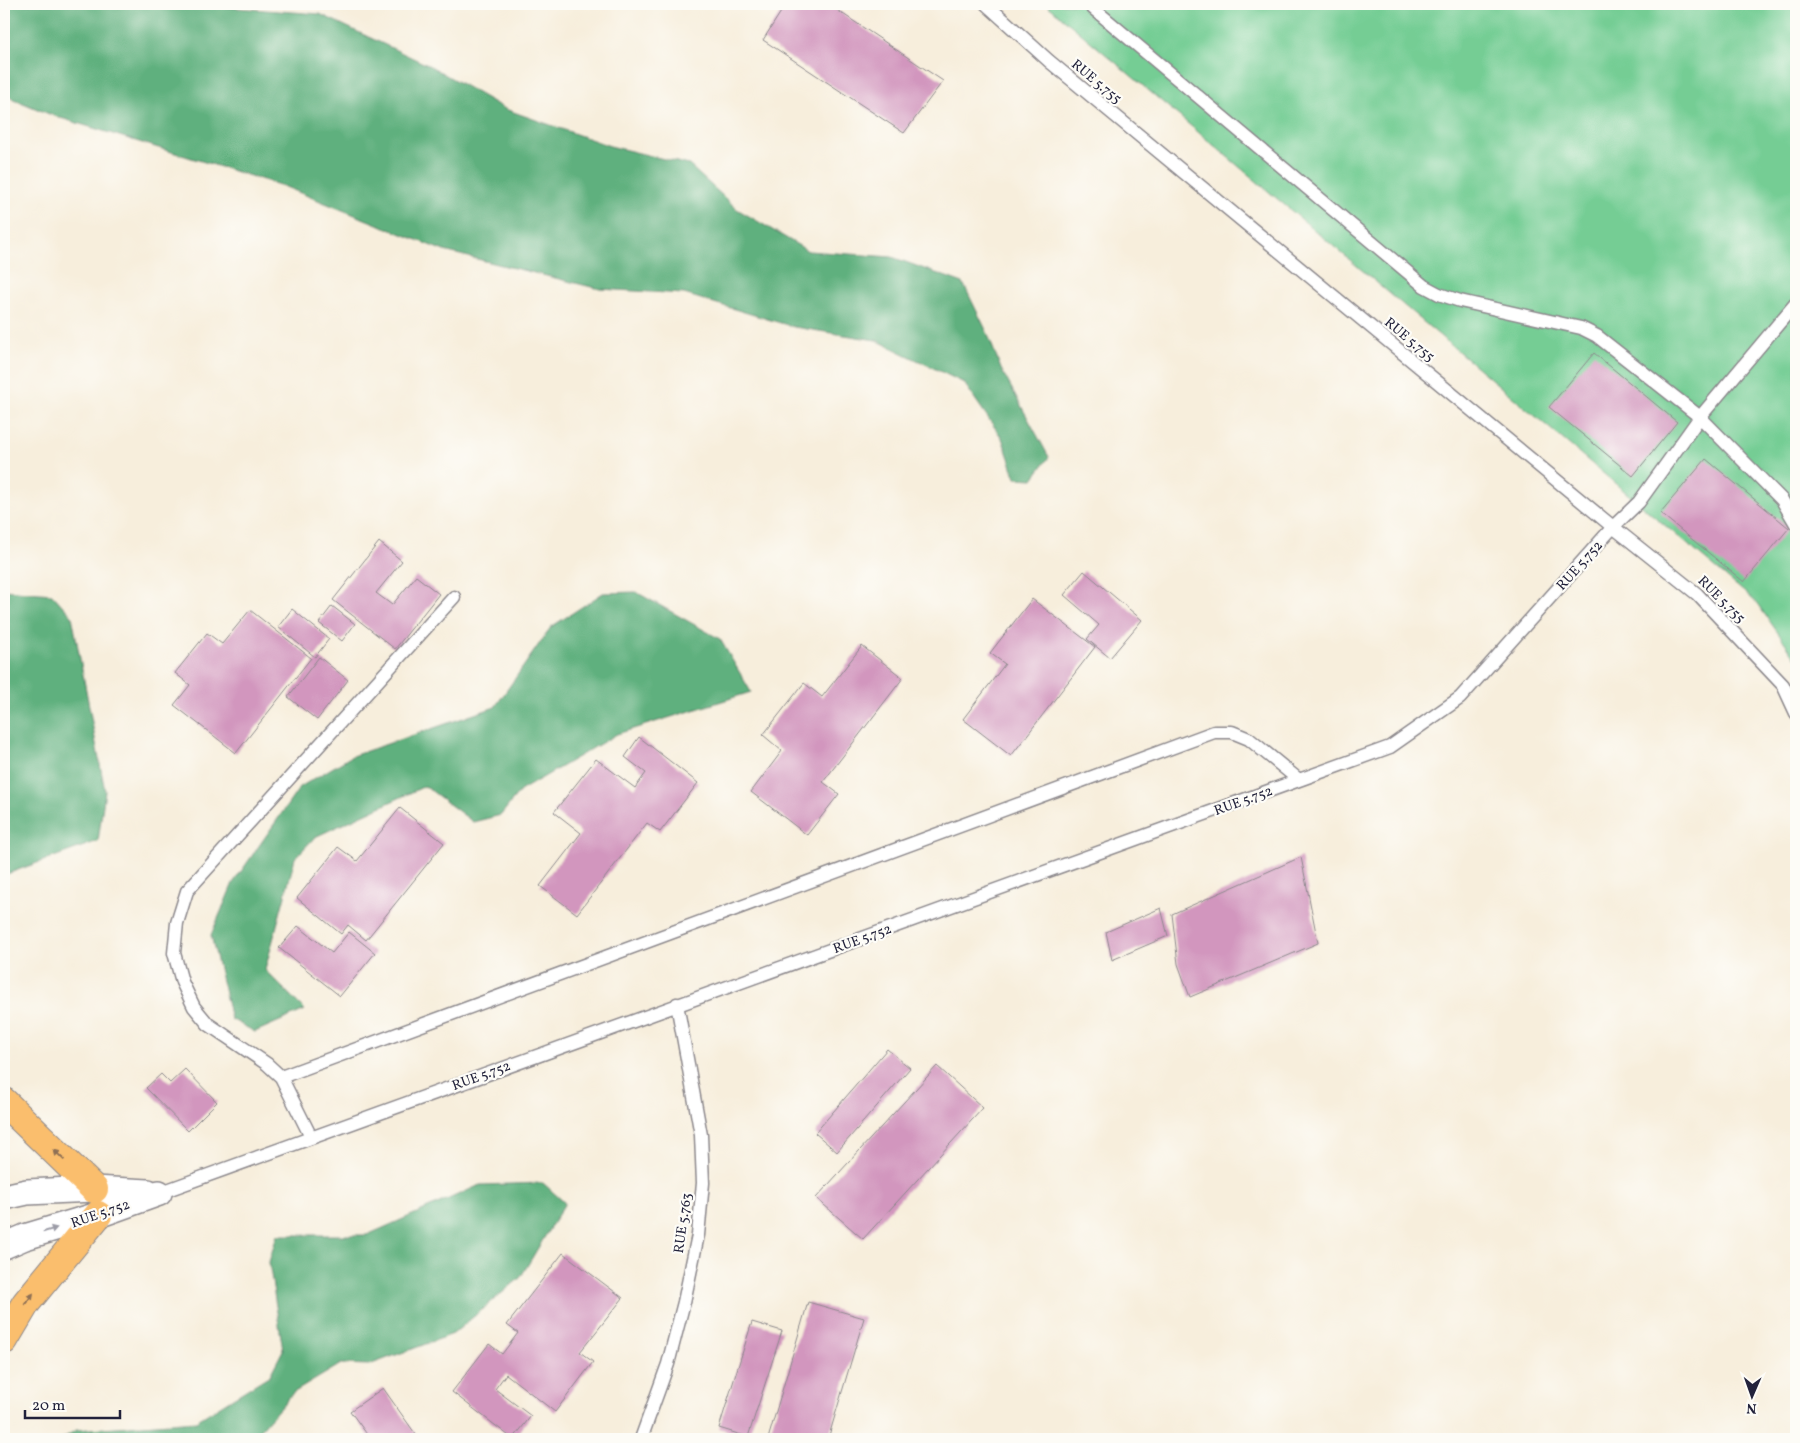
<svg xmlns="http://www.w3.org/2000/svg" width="1800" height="1443" viewBox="0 0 1800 1443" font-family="Vollkorn,serif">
<rect width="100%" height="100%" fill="#fdfcf7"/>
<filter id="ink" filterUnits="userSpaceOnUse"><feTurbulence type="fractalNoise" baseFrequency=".02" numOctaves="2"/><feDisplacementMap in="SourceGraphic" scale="10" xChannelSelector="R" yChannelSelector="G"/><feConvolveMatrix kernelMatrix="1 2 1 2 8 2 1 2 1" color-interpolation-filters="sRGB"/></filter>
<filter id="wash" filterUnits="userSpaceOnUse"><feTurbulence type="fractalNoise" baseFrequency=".0096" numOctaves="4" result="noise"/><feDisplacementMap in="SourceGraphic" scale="20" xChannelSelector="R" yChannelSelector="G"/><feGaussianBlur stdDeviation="1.12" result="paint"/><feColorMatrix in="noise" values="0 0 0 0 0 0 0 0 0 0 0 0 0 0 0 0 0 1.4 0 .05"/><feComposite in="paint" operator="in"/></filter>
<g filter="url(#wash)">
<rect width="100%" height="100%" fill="#f7eedc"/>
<path fill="#74cd94" stroke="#4b7868" d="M1046 4H1796V658L1756 602Z"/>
<path fill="#5fb07e" stroke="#40695c" d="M4 4H198L210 6 320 14 432 67 505 109 610 146 689 165 737 209 808 251 892 257 963 283 987 332 1001 369 1049 457 1033 479 1016 478 1002 438 964 383 876 340 794 327 684 294 600 289 444 251 283 186 54 116 4 95Z
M4 590 52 594 72 616 105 791 98 841 4 875Z
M636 592 720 639 751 692 617 734 520 791 501 815 473 822 425 786 315 837 295 858 265 970 305 1010 255 1032 231 1019 211 935 233 883 300 787 352 756 495 707 551 627 603 593Z
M543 1183 565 1203 520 1278 453 1334 369 1365 341 1364 293 1393 252 1439H62L76 1430 196 1421 270 1375 283 1350 269 1262 277 1235H367L480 1185Z"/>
<g id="blocks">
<path fill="#d296be" d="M786 4H828L943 81 904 133 763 40Z
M1594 353 1677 422 1633 476 1549 407Z
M1706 459 1789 528 1744 582 1660 513Z
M379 542 402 561 376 593 392 605 416 576 439 594 395 649 333 600Z
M1084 571 1142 620 1110 658 1087 639 1099 625 1064 595Z
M1032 599 1095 647 1011 756 963 719 1005 664 990 653Z
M332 606 355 624 342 641 319 623Z
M292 609 329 639 315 657 278 627Z
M250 610 311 658 236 753 174 705 190 685 175 673 207 633 222 644Z
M862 646 903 678 823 782 839 794 807 835 751 792 782 751 763 735 804 683 822 697Z
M319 657 348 680 317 720 288 697Z
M639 737 698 783 660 832 647 823 577 914 540 886 581 833 554 812 596 759 635 788 646 773 625 757Z
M400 808 444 843 366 940 348 925 341 934 297 898 338 847 357 861Z
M1301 857 1318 943 1190 997 1178 964 1172 914Z
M1161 908 1168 936 1112 960 1106 932Z
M298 926 332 953 349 932 375 953 340 996 279 948Z
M887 1049 910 1068 837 1152 815 1133Z
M937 1066 983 1108 863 1239 816 1198Z
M185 1069 217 1102 188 1131 146 1088 161 1074 170 1083Z
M563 1253 623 1298 580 1352 593 1362 555 1412 506 1374 495 1389 531 1416 513 1439 452 1392 489 1344 502 1354 518 1333 507 1325Z
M808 1302 864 1318 828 1439H768Z
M752 1322 782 1331 748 1437 719 1428Z
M383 1388 419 1439H365L369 1437 350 1411Z"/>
</g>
</g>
<g filter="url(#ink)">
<use href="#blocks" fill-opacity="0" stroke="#8c888c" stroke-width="1"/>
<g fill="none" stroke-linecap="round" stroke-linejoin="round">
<defs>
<path id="service" d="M986 4 1049 61 1613 527 1697 594 1783 685 1796 713
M1088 4 1424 286 1439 294 1460 301 1581 328 1597 336 1700 417 1782 500 1796 524
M281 1077 1214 732H1232L1249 739 1299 780
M311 1137 281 1077 267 1064 208 1024 194 1007 182 982 174 953 177 923 187 891 454 597
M159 1193 1390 747 1460 698 1613 527 1639 502 1700 417 1796 303
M641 1439 668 1364 684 1302 698 1235 703 1183 701 1135 677 1004"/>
<path id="minor" d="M4 1197 27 1192 94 1189 148 1192
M4 1246 25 1237 98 1215 159 1193"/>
<path id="trunk" d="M4 1102 94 1189
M4 1340 26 1303 98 1215"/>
</defs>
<use href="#service" stroke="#8c888c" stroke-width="15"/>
<use href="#minor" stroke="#8c888c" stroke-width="28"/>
<use href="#trunk" stroke="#8c888c" stroke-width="30"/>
<use href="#service" stroke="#fff" stroke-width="12"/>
<use href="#minor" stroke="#fff" stroke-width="25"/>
<use href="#trunk" stroke="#fabe6d" stroke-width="28"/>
</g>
<defs><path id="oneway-solid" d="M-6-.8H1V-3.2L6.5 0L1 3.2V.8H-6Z" transform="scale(1.25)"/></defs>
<g fill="#8e7054">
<use href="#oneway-solid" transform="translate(59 1155) rotate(-136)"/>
<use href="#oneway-solid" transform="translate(29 1299) rotate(-52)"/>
</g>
<use fill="#9c9ca7" href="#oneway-solid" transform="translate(50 1230) rotate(-17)"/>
</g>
<g text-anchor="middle" stroke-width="4.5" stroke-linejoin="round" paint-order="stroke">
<g font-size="14" fill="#22223b" stroke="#fdfcf7">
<text transform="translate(1097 81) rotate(40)" y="5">RUE 5.755</text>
<text transform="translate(1410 339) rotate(40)" y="5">RUE 5.755</text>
<text transform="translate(1579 565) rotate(-48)" y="5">RUE 5.752</text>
<text transform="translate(1722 599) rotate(45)" y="5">RUE 5.755</text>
<text transform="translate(1243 800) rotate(-20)" y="5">RUE 5.752</text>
<text transform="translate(862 938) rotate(-20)" y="5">RUE 5.752</text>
<text transform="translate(481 1075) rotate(-20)" y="5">RUE 5.752</text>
<text transform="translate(100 1213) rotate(-19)" y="5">RUE 5.752</text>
<text transform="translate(682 1223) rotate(-82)" y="5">RUE 5.763</text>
</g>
</g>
<rect width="1800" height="1443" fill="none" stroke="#fdfcf7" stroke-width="20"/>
<g transform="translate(1752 1396) rotate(182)" stroke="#fdfcf7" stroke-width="4" paint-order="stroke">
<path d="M0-4L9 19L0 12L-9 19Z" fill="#22223b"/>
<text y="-8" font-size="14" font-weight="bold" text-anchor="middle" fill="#22223b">N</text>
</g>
<path d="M25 1410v8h95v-8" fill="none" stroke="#22223b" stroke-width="2.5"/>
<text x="32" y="1410" font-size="15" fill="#22223b" stroke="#fdfcf7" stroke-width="4" paint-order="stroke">20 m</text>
</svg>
